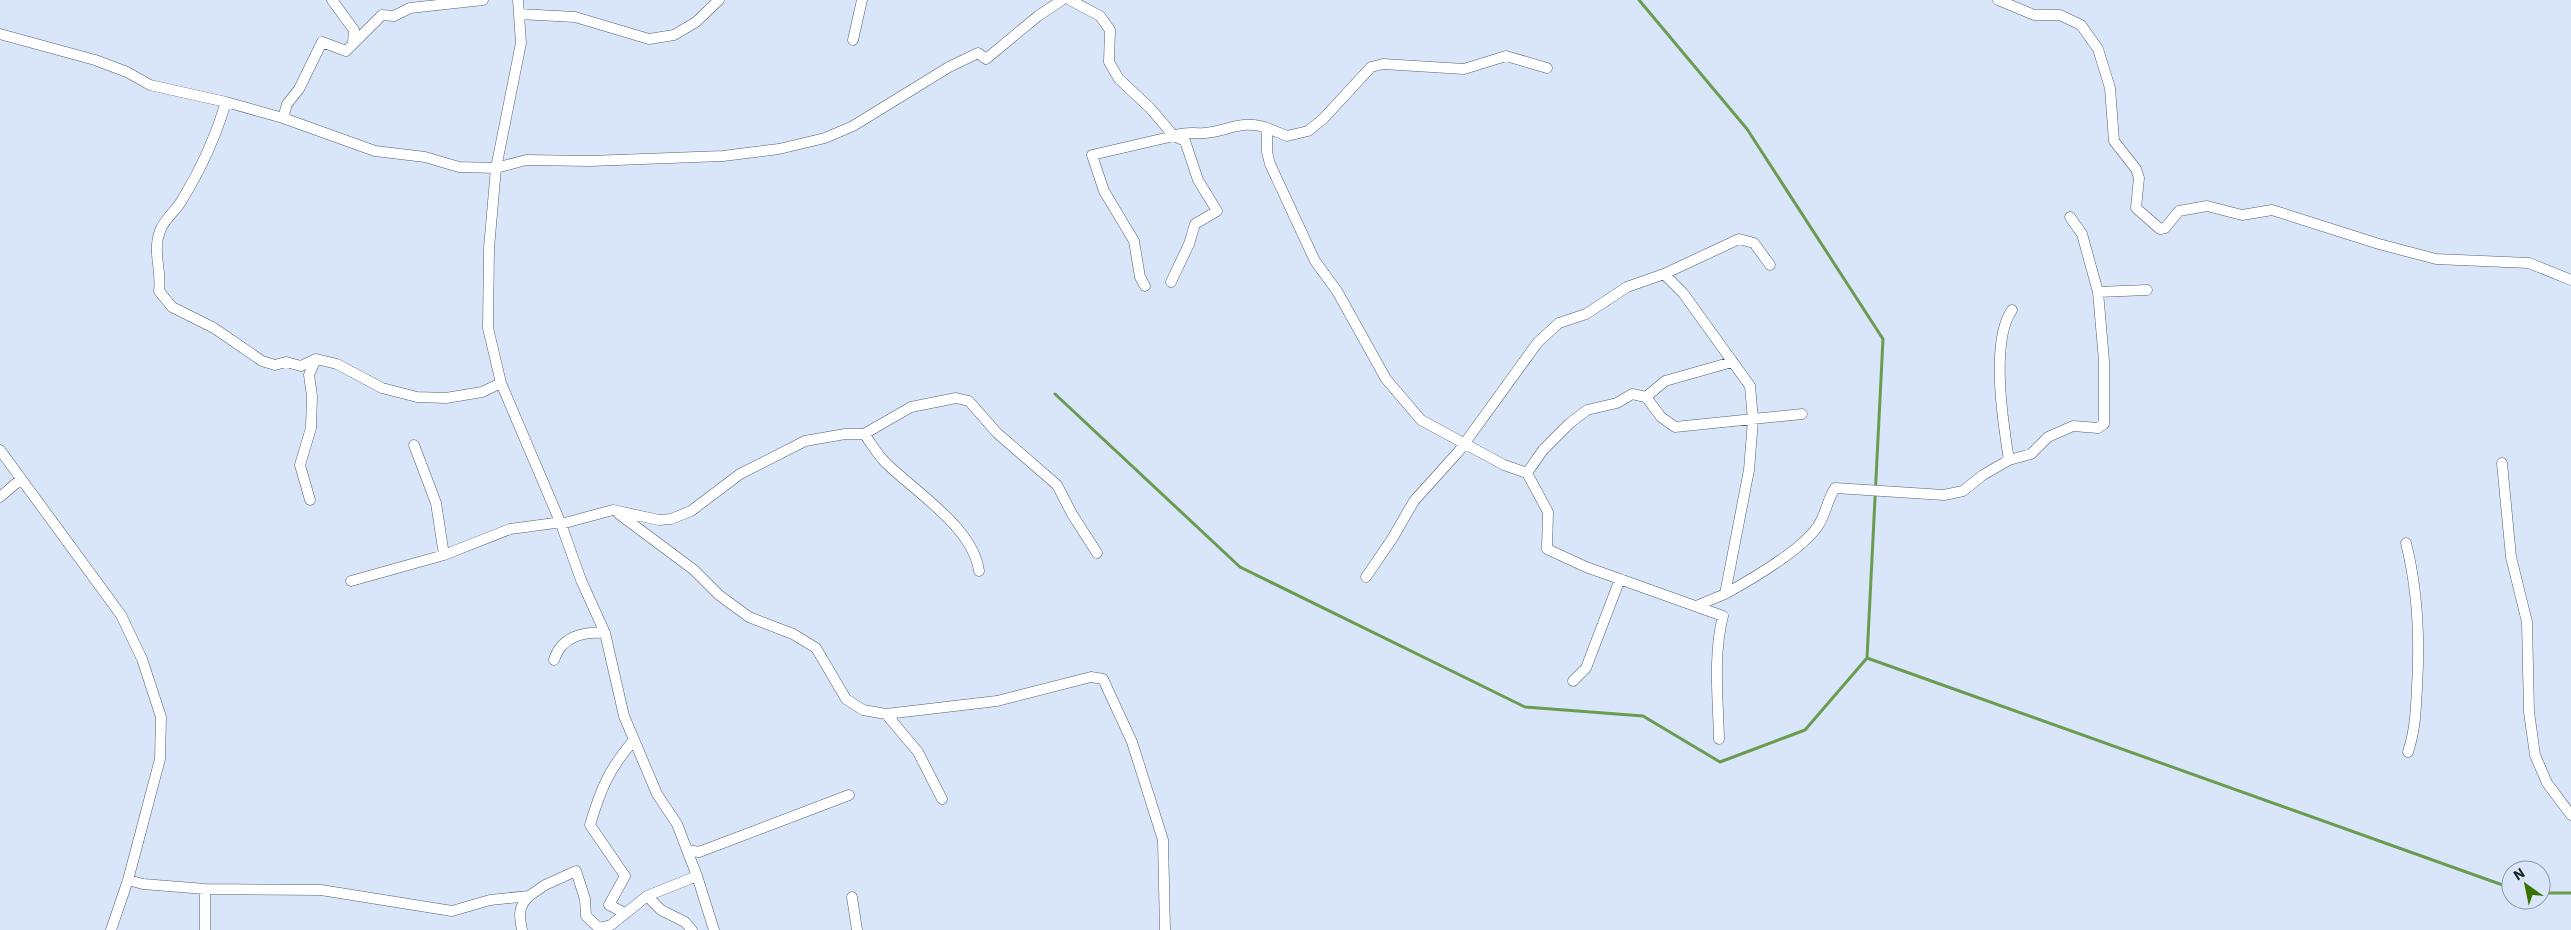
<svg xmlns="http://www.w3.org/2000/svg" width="2571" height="930" viewBox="0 0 2571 930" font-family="'IBM Plex Sans',sans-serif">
<rect width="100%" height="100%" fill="#d9e6f9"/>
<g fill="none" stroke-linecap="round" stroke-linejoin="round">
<path stroke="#6a9c4f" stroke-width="3" d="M1639 0 1747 129 1883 339 1867 658
M1055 394 1240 567 1525 707 1643 716 1720 762 1805 730 1867 658 2511 888
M2541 893H2571"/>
<defs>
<path id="minor" d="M332 0 354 30 353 43
M1070 0 1100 16 1110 30 1109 62 1119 79 1150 108 1174 136C1187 131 1192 134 1205 133 1227 131 1244 119 1267 128V152L1270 164 1315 261 1337 291 1386 379 1421 420 1504 465 1527 473 1548 512 1547 549 1586 567 1723 616C1713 655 1718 698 1719 739
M1998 0 2034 15H2060L2081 25 2098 49 2110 88 2114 141 2136 169 2139 178 2136 208 2160 229 2165 228 2179 211 2207 206 2242 215 2272 210 2379 244 2436 259 2529 263 2571 280
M519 14 575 17 649 39 674 35 696 22 719 0
M0 34 95 60 127 72 150 85 226 102 283 118 375 151 425 157 459 167 496 168 526 160 590 161 723 156 779 149 825 138 853 126 949 67 978 53 986 59 1038 16 1062 0
M853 40 862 0
M226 102C216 136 201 169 182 200 176 211 164 219 160 231 152 252 162 270 159 291L172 307 214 328 262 361 275 365 286 362 301 366 316 359 337 364 382 388 417 397 446 398 482 392 501 383
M283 118 287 104 299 89 322 42 346 51 382 15 394 16 410 8 483 0
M1267 128 1287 136 1308 131 1323 119 1371 67 1383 64 1464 69 1506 56 1547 68
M2070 217 2082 234 2098 292
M1664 274 1683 293 1750 386 1753 420 1749 470 1725 594 1696 606
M1145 286 1140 277 1134 241 1104 191 1092 155 1174 136 1185 141 1198 180 1217 211 1195 224 1189 244 1171 282
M1646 397 1665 381 1732 362
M864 434C871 443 877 454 885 462 915 492 973 527 979 571
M414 445 436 503 444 555
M0 450 121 615 142 659 161 717 160 759 128 880 111 930
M2009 460C2003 423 1990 341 2012 310
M2502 463 2511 557 2527 622 2529 712 2535 755 2547 783 2571 815
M1527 473 1543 450 1570 423 1587 410 1617 403 1632 394 1646 397 1661 417 1675 427 1802 414
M0 497 21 479
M310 500 300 465 311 428 312 396 309 375 316 359
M619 514 694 570 719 595 749 617 793 634 816 648 846 699 863 710 886 714 997 701 1091 677 1103 679 1132 742 1163 840 1165 930
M2406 543C2418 591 2420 638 2417 687 2416 710 2415 731 2408 752
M1366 577 1392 539 1414 501 1459 451 1538 342 1559 323 1586 314 1627 287 1664 274 1739 239 1754 243 1770 265
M351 581 444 555 510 529 555 523 561 524 613 510 659 520 671 519 691 511 740 474 805 441 845 434H864L911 407 956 398 969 401 997 433 1057 485 1072 514 1097 553
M1725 594C1752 579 1801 551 1818 526 1826 514 1827 500 1835 488L1944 495 1963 491 1983 475 2009 460 2031 454 2048 437 2073 426 2098 428 2104 424V361L2098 292 2147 290
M554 660C561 637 583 631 605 633
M1573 681 1586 668 1620 579
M886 714 918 752 942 799
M688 850 699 852 849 795
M697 876 714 930
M128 880 143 884 205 889 321 890 452 911 490 900 529 896 545 885 576 871 585 899 586 916 599 928 611 925 647 896 697 876 677 824 657 794 624 716 605 633 581 580 561 524 501 383 488 328 489 248 496 168 521 43 518 0
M205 889V930
M647 896 661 910 685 922 692 930
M852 897 857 930
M625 913 609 905 625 876 590 825C601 788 609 769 634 740
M522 930C519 915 518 907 529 896"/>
</defs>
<use href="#minor" stroke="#535f6f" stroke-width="11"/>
<use href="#minor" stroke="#fff" stroke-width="10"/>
</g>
<g transform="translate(2526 885) rotate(327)"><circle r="24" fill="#d9e6f9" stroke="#8e98a6"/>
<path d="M0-4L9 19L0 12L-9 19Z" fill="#387201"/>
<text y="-8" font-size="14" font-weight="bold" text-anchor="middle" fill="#1d2229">N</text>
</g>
</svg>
